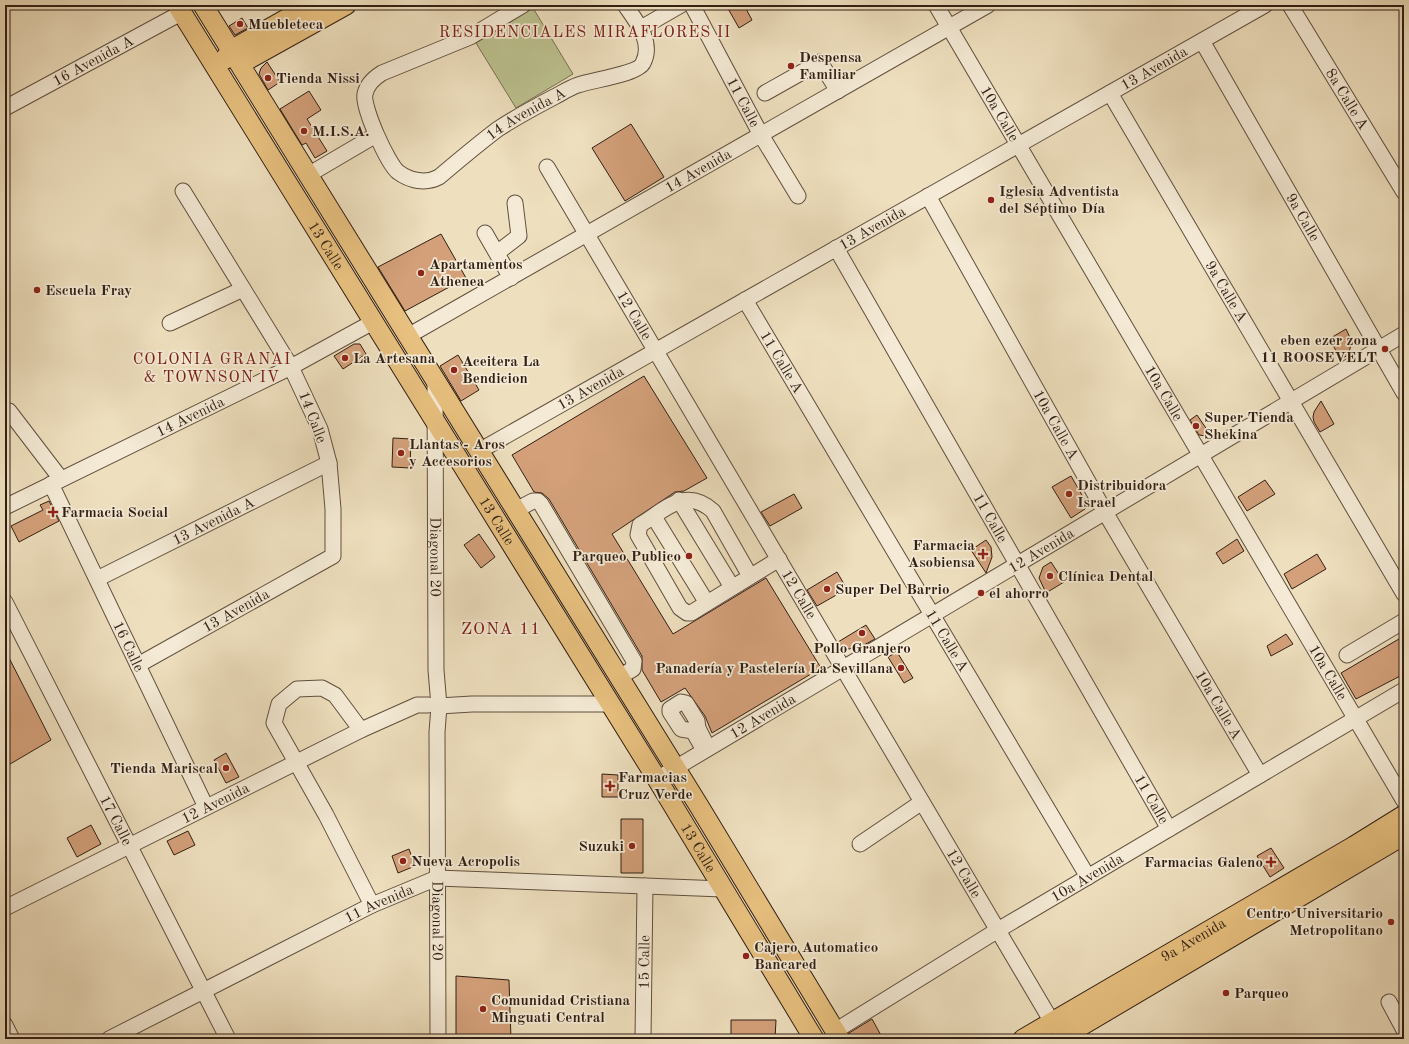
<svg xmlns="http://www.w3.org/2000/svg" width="1409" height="1044" viewBox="0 0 1409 1044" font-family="'Old Standard TT',serif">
<rect width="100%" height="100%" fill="#eedfbe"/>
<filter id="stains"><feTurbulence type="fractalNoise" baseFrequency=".005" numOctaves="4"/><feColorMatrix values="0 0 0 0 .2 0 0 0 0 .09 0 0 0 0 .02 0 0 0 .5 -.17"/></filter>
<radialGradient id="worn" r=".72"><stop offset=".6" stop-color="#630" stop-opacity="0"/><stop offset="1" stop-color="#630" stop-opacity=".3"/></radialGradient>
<path fill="#bcc18f" stroke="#767052" d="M533 8 573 74 516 108 476 43Z"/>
<path fill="#d3a07a" stroke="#311f14" d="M726 5H744L752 20 739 28Z
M242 18 248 28 235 35 229 26Z
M267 62 280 82 268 90 259 74 261 68Z
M309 91 321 110 307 119 327 151 315 158 306 143 302 145 280 109Z
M631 124 664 177 625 201 592 148Z
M441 234 466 278 405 311 378 267Z
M1346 329 1352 342 1348 355 1341 359 1329 339Z
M354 344H360L366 354 343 369 334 356Z
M458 355 479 390 461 401 440 366Z
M644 376 707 478 684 491 675 492 612 534 673 634 766 578 821 668 712 733 705 716 685 688 661 702 642 670V656L549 499 542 493 534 492 512 455Z
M1321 401 1334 424 1320 432 1314 422 1313 417 1314 412Z
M1197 415 1212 437 1199 435 1190 420Z
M393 438 411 439 410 468 392 467Z
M1071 476 1086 502 1085 509 1071 518 1052 487Z
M1265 480 1275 494 1247 511 1238 497Z
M794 494 802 508 770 526 761 512Z
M49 501 59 521 19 542 11 526 43 510 40 505Z
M479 534 495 557 481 568 464 545Z
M1237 539 1244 551 1223 564 1216 553Z
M986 540 991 547 992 557 986 573 971 550Z
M1317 554 1326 569 1292 589 1284 574Z
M1051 562 1064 582 1046 593 1039 578 1043 567Z
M837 572 847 589 817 606 807 590Z
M866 625 875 639 862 646 849 649 841 647 838 642Z
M1286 634 1293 644 1271 656 1267 646Z
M1404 636V674L1356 699 1341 673Z
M5 650 51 740 5 767Z
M897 652 913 678 904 683 888 657Z
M226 753 239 777 226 783 214 760Z
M602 774 618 775V797H602Z
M621 819H643V873H621Z
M91 825 101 844 77 857 67 838Z
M188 831 195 845 174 855 167 841Z
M1271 848 1284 868 1270 877 1257 856Z
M409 849 415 866 398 873 392 856Z
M456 976 509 980 511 1039H456Z
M872 1019 883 1039H851L849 1033Z
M731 1020H776L775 1039H731Z"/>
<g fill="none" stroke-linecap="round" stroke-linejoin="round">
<defs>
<g id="minor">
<path id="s1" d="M523 5 470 37 382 73C374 78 367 84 365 94 362 107 388 164 398 172 410 181 426 184 439 177 458 161 478 144 498 129 516 117 535 107 554 97 562 93 569 88 578 85 592 80 638 74 643 63 654 42 636 21 625 5"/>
<path id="s2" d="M692 5 761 135 798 196"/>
<path id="s3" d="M936 5 1404 801"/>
<path id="s4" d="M1290 5 1404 192"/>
<path d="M641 28 681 5"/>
<path id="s5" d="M1202 41 1404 393"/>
<path d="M765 93 820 62 838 91"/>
<path id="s6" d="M1110 93 1404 594"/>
<path id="s7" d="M5 108 181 13"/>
<path id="s8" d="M547 167 1052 1022"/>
<path d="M308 175 376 135"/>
<path id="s9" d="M928 196 1105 512 1260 775"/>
<path d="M485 233 511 278"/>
<path id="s10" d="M836 248 1169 829"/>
<path d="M497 253 519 236 515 203"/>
<path id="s11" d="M745 300 1088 877"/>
<path d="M170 323 243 289"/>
<path id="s12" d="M408 336 988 5"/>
<path id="s13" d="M435 381 436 670 439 706 437 732 438 1039"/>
<path d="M9 411 61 479"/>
<path id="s14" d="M479 451 1265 5"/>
<path id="s15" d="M51 484 206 807"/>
<path d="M679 500 732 587"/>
<path id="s16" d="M5 507 291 367 373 322"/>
<path d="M516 510 533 501H538L541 504 634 661 633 669 619 677"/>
<path d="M654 517 707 603"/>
<path d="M750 576 713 511C685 486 665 510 640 525L638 535 680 608 687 613H691L779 559"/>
<path id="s17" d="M97 579 329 463"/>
<path id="s18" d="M5 602 228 1039"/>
<path d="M1347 655 1404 621"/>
<path id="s19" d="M138 665 333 556V509L329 463 320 429 291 367 183 191"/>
<path d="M439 706 472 704H610"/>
<path d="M361 730 335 695 322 688 297 689 279 704 274 723 326 815 372 905"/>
<path d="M704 750 693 731 681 729 670 712V709L681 702 686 703 697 721 698 728 708 748"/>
<path id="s20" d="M657 779 1404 334"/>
<path d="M860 844 922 802"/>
<path id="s21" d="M5 908 361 730 417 705H428"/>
<path d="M1389 1002 1404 1030"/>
<path d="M5 1025 12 1039"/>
<path id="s22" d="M835 1031 998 930 1404 690"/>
<path id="s23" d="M109 1039 372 905 437 878 723 889"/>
<path id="s24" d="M643 1039 645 886"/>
</g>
<g id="major">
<path id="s25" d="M177 5 657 779 814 1039"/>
<path d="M203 5 699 806 840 1039"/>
<path d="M224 60 231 50 311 5"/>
<path d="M240 64 346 5"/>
<path id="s26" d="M1023 1039 1354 846 1404 815"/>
<path d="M1059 1039 1404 835"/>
</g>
</defs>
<use href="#minor" stroke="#604f3e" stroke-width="17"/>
<use href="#major" stroke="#311f14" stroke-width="21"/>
<use href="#minor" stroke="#f4ead5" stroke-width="15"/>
<use href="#major" stroke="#e7c07f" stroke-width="19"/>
</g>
<g fill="#8f2418" stroke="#f4ead5" stroke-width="1.5">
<circle cx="240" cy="24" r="4"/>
<circle cx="791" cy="66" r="4"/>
<circle cx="268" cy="78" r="4"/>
<circle cx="304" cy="131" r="4"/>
<circle cx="991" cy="200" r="4"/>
<circle cx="421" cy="273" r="4"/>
<circle cx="37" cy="290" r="4"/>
<circle cx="1385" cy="349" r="4"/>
<circle cx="345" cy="358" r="4"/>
<circle cx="454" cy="370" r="4"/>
<circle cx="1196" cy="426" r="4"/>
<circle cx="401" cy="453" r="4"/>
<circle cx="1069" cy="494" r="4"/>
<path d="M51 506h4v4h4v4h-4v4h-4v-4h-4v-4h4z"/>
<path d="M981 548h4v4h4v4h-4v4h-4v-4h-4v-4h4z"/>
<circle cx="689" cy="556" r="4"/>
<circle cx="1050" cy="576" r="4"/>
<circle cx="827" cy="589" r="4"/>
<circle cx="981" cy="593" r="4"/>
<circle cx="862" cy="633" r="4"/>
<circle cx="901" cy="668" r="4"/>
<circle cx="226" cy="768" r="4"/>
<path d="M608 780h4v4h4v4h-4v4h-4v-4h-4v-4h4z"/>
<circle cx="632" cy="846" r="4"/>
<circle cx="403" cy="861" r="4"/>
<path d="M1269 856h4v4h4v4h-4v4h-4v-4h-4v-4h4z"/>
<circle cx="1391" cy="922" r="4"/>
<circle cx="746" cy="956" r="4"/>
<circle cx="1226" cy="993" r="4"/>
<circle cx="483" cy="1009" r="4"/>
</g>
<g text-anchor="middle" stroke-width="3.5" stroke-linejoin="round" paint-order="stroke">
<g font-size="15" font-weight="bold" fill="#311f14" stroke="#f4ead5" text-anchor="start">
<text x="248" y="29">Muebleteca</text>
<text x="799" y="62">Despensa<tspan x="799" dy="17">Familiar</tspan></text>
<text x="276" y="83">Tienda Nissi</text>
<text x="312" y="136">M.I.S.A.</text>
<text x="999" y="196">Iglesia Adventista<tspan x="999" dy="17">del Séptimo Día</tspan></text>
<text x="429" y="269">Apartamentos<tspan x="429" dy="17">Athenea</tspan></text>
<text x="45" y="295">Escuela Fray</text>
<text x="1377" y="345" text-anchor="end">eben ezer zona<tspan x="1377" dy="17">11 ROOSEVELT</tspan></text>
<text x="353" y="363">La Artesana</text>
<text x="462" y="366">Aceitera La<tspan x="462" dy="17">Bendicion</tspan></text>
<text x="1204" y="422">Super Tienda<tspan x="1204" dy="17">Shekina</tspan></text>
<text x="409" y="449">Llantas - Aros<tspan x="409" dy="17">y Accesorios</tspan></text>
<text x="1077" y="490">Distribuidora<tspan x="1077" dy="17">Israel</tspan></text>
<text x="61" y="517">Farmacia Social</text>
<text x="975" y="550" text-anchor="end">Farmacia<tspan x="975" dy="17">Asobiensa</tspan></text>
<text x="681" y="561" text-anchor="end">Parqueo Publico</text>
<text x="1058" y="581">Clínica Dental</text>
<text x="835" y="594">Super Del Barrio</text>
<text x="989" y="598">el ahorro</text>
<text x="862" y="653" text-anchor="middle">Pollo Granjero</text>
<text x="893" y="673" text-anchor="end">Panadería y Pastelería La Sevillana</text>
<text x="218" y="773" text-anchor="end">Tienda Mariscal</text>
<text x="618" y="782">Farmacias<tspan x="618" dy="17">Cruz Verde</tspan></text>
<text x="624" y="851" text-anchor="end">Suzuki</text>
<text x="411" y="866">Nueva Acropolis</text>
<text x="1263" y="867" text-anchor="end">Farmacias Galeno</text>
<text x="1383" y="918" text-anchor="end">Centro Universitario<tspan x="1383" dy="17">Metropolitano</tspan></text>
<text x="754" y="952">Cajero Automatico<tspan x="754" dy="17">Bancared</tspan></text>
<text x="1234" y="998">Parqueo</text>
<text x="491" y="1005">Comunidad Cristiana<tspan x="491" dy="17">Minguati Central</tspan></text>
</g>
<g font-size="15" fill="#311f14" stroke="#f4ead5">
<text dy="5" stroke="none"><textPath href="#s7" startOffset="100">16 Avenida A</textPath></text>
<text dy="5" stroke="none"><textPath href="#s14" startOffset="776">13 Avenida</textPath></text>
<text dy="5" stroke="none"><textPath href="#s4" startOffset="110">8a Calle A</textPath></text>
<text dy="5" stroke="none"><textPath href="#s2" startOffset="110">11 Calle</textPath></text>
<text dy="5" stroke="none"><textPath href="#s3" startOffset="126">10a Calle</textPath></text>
<text dy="5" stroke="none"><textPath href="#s1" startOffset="422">14 Avenida A</textPath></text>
<text dy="5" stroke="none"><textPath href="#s12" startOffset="334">14 Avenida</textPath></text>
<text dy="5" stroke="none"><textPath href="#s5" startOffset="203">9a Calle</textPath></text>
<text dy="5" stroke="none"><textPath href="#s14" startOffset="452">13 Avenida</textPath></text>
<text dy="5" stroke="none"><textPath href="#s25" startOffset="283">13 Calle</textPath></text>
<text dy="5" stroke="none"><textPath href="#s6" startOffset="230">9a Calle A</textPath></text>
<text dy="5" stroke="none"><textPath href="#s8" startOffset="172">12 Calle</textPath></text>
<text dy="5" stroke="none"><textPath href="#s11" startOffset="72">11 Calle A</textPath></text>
<text dy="5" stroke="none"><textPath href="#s14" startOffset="128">13 Avenida</textPath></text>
<text dy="5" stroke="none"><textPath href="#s3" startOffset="450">10a Calle</textPath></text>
<text dy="5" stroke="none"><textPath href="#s16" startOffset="206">14 Avenida</textPath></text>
<text transform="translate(313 417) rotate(69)" y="5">14 Calle</text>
<text dy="5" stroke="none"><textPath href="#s9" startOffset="262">10a Calle A</textPath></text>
<text dy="5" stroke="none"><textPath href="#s10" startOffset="311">11 Calle</textPath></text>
<text dy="5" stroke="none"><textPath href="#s17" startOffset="130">13 Avenida A</textPath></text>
<text dy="5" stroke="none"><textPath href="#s25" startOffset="607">13 Calle</textPath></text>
<text dy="5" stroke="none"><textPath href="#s20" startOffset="447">12 Avenida</textPath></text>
<text dy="5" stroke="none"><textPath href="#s13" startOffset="176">Diagonal 20</textPath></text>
<text dy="5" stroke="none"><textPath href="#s8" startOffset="496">12 Calle</textPath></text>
<text dy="5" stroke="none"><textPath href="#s19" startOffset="112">13 Avenida</textPath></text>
<text dy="5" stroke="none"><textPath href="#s11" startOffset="396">11 Calle A</textPath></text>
<text dy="5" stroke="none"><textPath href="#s15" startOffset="180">16 Calle</textPath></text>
<text dy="5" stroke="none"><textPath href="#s3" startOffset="774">10a Calle</textPath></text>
<text dy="5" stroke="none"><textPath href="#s9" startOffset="586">10a Calle A</textPath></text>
<text dy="5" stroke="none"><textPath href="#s20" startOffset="123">12 Avenida</textPath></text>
<text dy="5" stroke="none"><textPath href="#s10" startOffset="635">11 Calle</textPath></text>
<text dy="5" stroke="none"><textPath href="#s21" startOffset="235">12 Avenida</textPath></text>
<text dy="5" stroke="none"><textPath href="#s18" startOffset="245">17 Calle</textPath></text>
<text dy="5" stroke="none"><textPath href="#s25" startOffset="991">13 Calle</textPath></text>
<text dy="5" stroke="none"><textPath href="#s8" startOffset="820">12 Calle</textPath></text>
<text dy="5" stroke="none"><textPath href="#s22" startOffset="295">10a Avenida</textPath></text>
<text dy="5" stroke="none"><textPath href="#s23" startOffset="302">11 Avenida</textPath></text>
<text dy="5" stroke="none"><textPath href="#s13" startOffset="540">Diagonal 20</textPath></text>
<text dy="5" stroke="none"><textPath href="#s26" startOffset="197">9a Avenida</textPath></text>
<text dy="5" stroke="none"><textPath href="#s24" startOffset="77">15 Calle</textPath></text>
</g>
<g font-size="16" letter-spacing="1" fill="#7a1f14" stroke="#f4ead5">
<text x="585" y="37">RESIDENCIALES MIRAFLORES II</text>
<text x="212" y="364">COLONIA GRANAI<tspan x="212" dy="18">&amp; TOWNSON IV</tspan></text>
</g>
<g font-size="17" letter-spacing="1" fill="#7a1f14" stroke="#f4ead5">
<text x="501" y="634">ZONA 11</text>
</g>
</g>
<rect width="1409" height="1044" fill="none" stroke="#eedfbe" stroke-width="20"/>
<rect x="6" y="6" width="1397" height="1032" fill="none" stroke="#311f14" stroke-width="2"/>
<rect x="10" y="10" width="1389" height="1024" fill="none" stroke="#311f14"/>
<rect width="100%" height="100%" filter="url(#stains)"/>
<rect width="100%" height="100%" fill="url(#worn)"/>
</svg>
